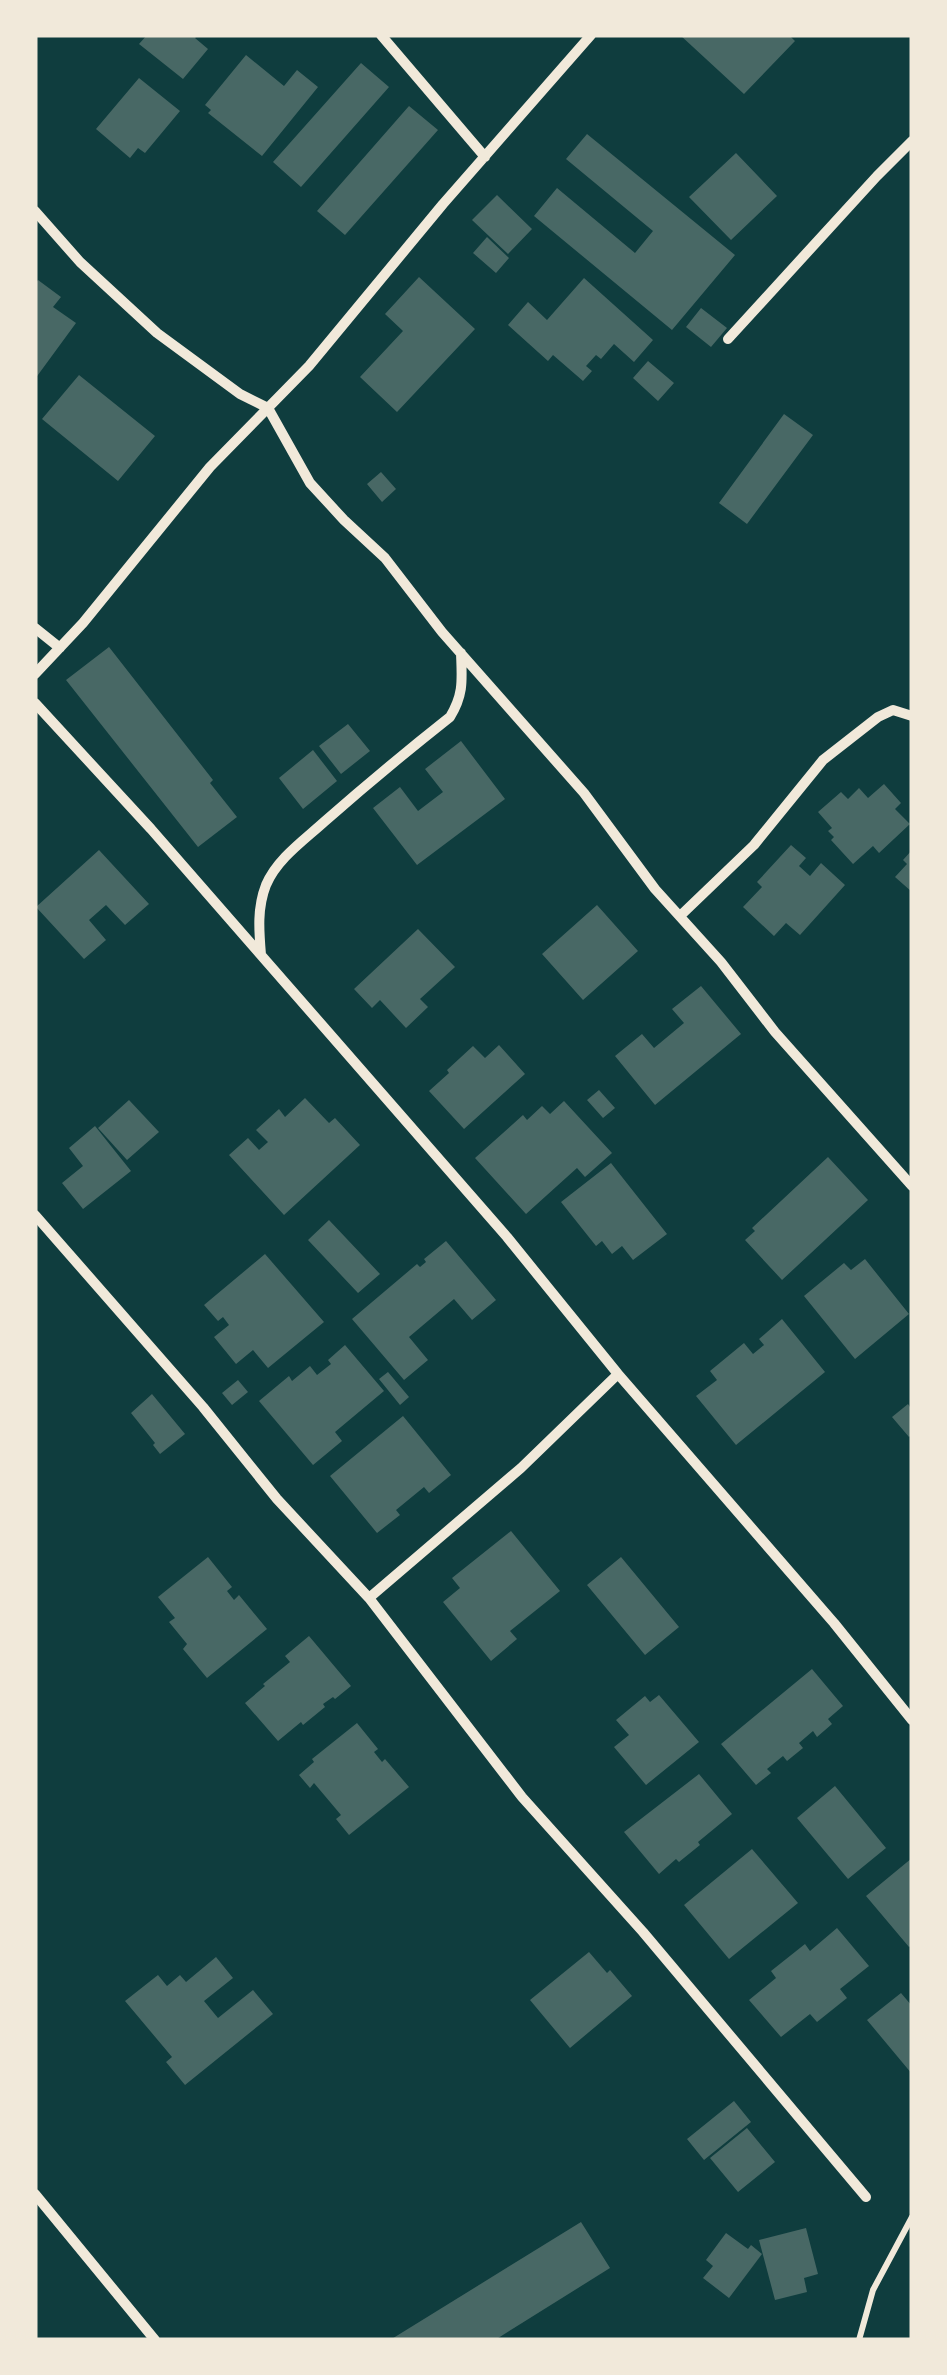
<svg xmlns="http://www.w3.org/2000/svg" width="947" height="2375" viewBox="0 0 947 2375" font-family="Inter,sans-serif">
<rect width="100%" height="100%" fill="#0f3d3e"/>
<path fill="#486865" d="M147 35H198L195 38 208 49 183 79 139 44Z
M680 35H789L795 41 744 94Z
M246 55 284 86 297 70 318 87 262 156 208 113 211 110 205 105Z
M361 63 389 87 301 187 273 162Z
M139 78 180 111 145 153 138 148 130 158 96 129Z
M409 106 438 130 345 235 317 211Z
M587 134 735 255 672 330 534 216 557 188 635 253 653 231 566 159Z
M736 153 777 196 731 240 689 197Z
M497 195 532 229 508 254 472 220Z
M487 237 509 258 496 273 473 253Z
M419 277 475 329 397 412 360 377 403 331 385 314Z
M584 278 653 340 634 362 614 344 601 359 596 355 586 366 592 371 583 381 553 355 548 361 508 325 528 302 547 320Z
M38 280 61 297 53 307 76 323 35 379V284Z
M701 308 727 328 711 347 686 327Z
M648 361 674 383 658 401 633 378Z
M79 375 155 436 118 481 42 419Z
M784 414 813 435 747 524 719 503Z
M381 472 396 489 382 502 367 484Z
M109 647 213 780 210 783 237 817 198 847 66 680Z
M348 724 370 751 341 774 319 746Z
M461 741 505 799 417 865 373 808 400 787 418 811 443 792 425 769Z
M313 750 337 781 303 809 279 778Z
M884 784 901 803 895 809 910 824 879 853 873 846 853 864 831 840 834 837 828 831 832 828 818 812 841 792 848 799 859 788 868 798Z
M791 845 806 858 799 866 810 876 821 863 845 885 800 935 786 923 774 936 743 907 762 887 757 882Z
M99 850 149 904 125 925 106 905 89 920 106 940 84 959 36 907Z
M912 850V892L895 877 907 864 903 860Z
M597 905 638 951 583 1000 542 954Z
M418 929 455 967 420 999 428 1007 406 1028 380 1000 372 1008 354 989Z
M701 986 741 1034 655 1105 615 1056 642 1034 654 1048 684 1023 672 1009Z
M499 1045 525 1074 464 1129 429 1091 449 1073 447 1070 473 1046 485 1058Z
M599 1090 615 1108 603 1118 587 1100Z
M305 1098 329 1123 335 1118 360 1145 284 1215 229 1155 248 1138 259 1150 268 1142 256 1130 279 1109 285 1117Z
M129 1100 159 1132 127 1160 98 1128Z
M564 1101 612 1153 585 1177 577 1168 526 1214 475 1158 523 1115 527 1120 542 1106 550 1114Z
M95 1126 131 1171 83 1209 62 1183 83 1166 69 1148Z
M828 1157 868 1200 782 1280 745 1240 755 1231 752 1228Z
M611 1163 667 1234 633 1260 622 1246 612 1254 602 1241 596 1246 561 1202Z
M329 1220 380 1274 358 1293 308 1240Z
M446 1241 496 1300 472 1320 454 1299 409 1337 428 1360 404 1380 352 1319 417 1264 420 1267 426 1262 424 1259Z
M265 1254 324 1322 268 1368 253 1350 236 1364 214 1337 229 1325 223 1317 218 1321 204 1305Z
M865 1259 909 1314 855 1359 804 1296 844 1263 851 1270Z
M782 1319 825 1372 736 1445 696 1396 717 1380 710 1371 744 1343 753 1354 764 1345 759 1339Z
M345 1345 384 1391 335 1432 342 1441 313 1465 259 1401 289 1376 292 1381 310 1366 317 1375 331 1364 328 1360Z
M388 1372 409 1397 400 1405 379 1379Z
M238 1380 248 1392 232 1405 222 1393Z
M152 1394 185 1434 160 1454 153 1445 155 1443 131 1413Z
M908 1404 912 1410V1434L909 1437 892 1417Z
M403 1416 451 1475 429 1493 424 1487 396 1510 400 1515 377 1533 330 1476Z
M511 1531 560 1591 510 1631 517 1639 491 1661 443 1602 460 1588 452 1578Z
M208 1557 232 1587 227 1591 234 1600 239 1595 267 1629 207 1678 183 1649 187 1644 169 1622 175 1618 158 1597Z
M621 1557 679 1627 645 1655 587 1585Z
M309 1636 351 1686 335 1699 333 1697 323 1704 325 1707 303 1725 301 1722 278 1741 245 1703 265 1686 263 1684 290 1662 285 1656Z
M812 1669 843 1706 828 1719 832 1724 817 1737 813 1731 799 1743 803 1748 787 1761 783 1756 767 1769 771 1773 756 1785 721 1744Z
M659 1695 699 1742 646 1785 614 1747 629 1735 616 1720 645 1696 650 1702Z
M357 1723 378 1749 374 1752 382 1762 385 1759 409 1787 349 1835 336 1819 341 1815 314 1783 310 1788 299 1775 314 1762 312 1759Z
M699 1774 732 1814 698 1842 700 1845 679 1862 676 1859 659 1874 624 1832Z
M835 1786 886 1848 848 1879 797 1818Z
M752 1849 798 1903 729 1959 684 1905Z
M912 1858V1945L909 1947 866 1896Z
M837 1928 869 1966 840 1989 847 1998 817 2022 810 2014 781 2037 749 2000 776 1978 771 1971 805 1944 810 1951Z
M589 1952 607 1973 610 1970 632 1996 570 2048 530 2000Z
M216 1957 233 1978 204 2001 218 2018 253 1990 273 2014 185 2085 166 2062 172 2057 125 2001 158 1975 167 1986 180 1975 186 1982Z
M901 1993 912 2006V2074L867 2020Z
M734 2101 751 2122 704 2160 687 2139Z
M747 2128 775 2162 738 2192 710 2158Z
M581 2222 610 2268 495 2340H390Z
M806 2228 818 2274 804 2278 807 2292 775 2300 759 2240Z
M726 2233 748 2249 751 2245 762 2254 729 2298 703 2278 713 2266 706 2260Z"/>
<g fill="none" stroke-linecap="round" stroke-linejoin="round">
<path stroke="#f1e9da" stroke-width="6" d="M859 2340 873 2290 912 2217"/>
<path stroke="#f1e9da" stroke-width="10" d="M381 35 485 157
M35 211 80 262 157 333 240 394 268 408 310 483 344 520 385 558 442 632 584 793 655 889 721 962 775 1032 912 1186
M728 339 877 176 912 141
M35 628 60 648
M35 674 83 623 210 467 309 366 443 204 591 35
M35 703 151 829 507 1237 618 1374 834 1623 912 1720
M680 916 754 845 823 760 878 717 893 710 912 716
M261 955C259 931 257 908 266 885 277 859 303 841 324 822 365 786 407 751 450 717 464 694 462 680 461 653
M35 1215 203 1407 277 1499 369 1598 522 1797 643 1932 866 2197
M369 1598 521 1468 618 1374
M35 2194 155 2340"/>
</g>
<rect width="947" height="2375" fill="none" stroke="#f1e9da" stroke-width="75"/>
</svg>
